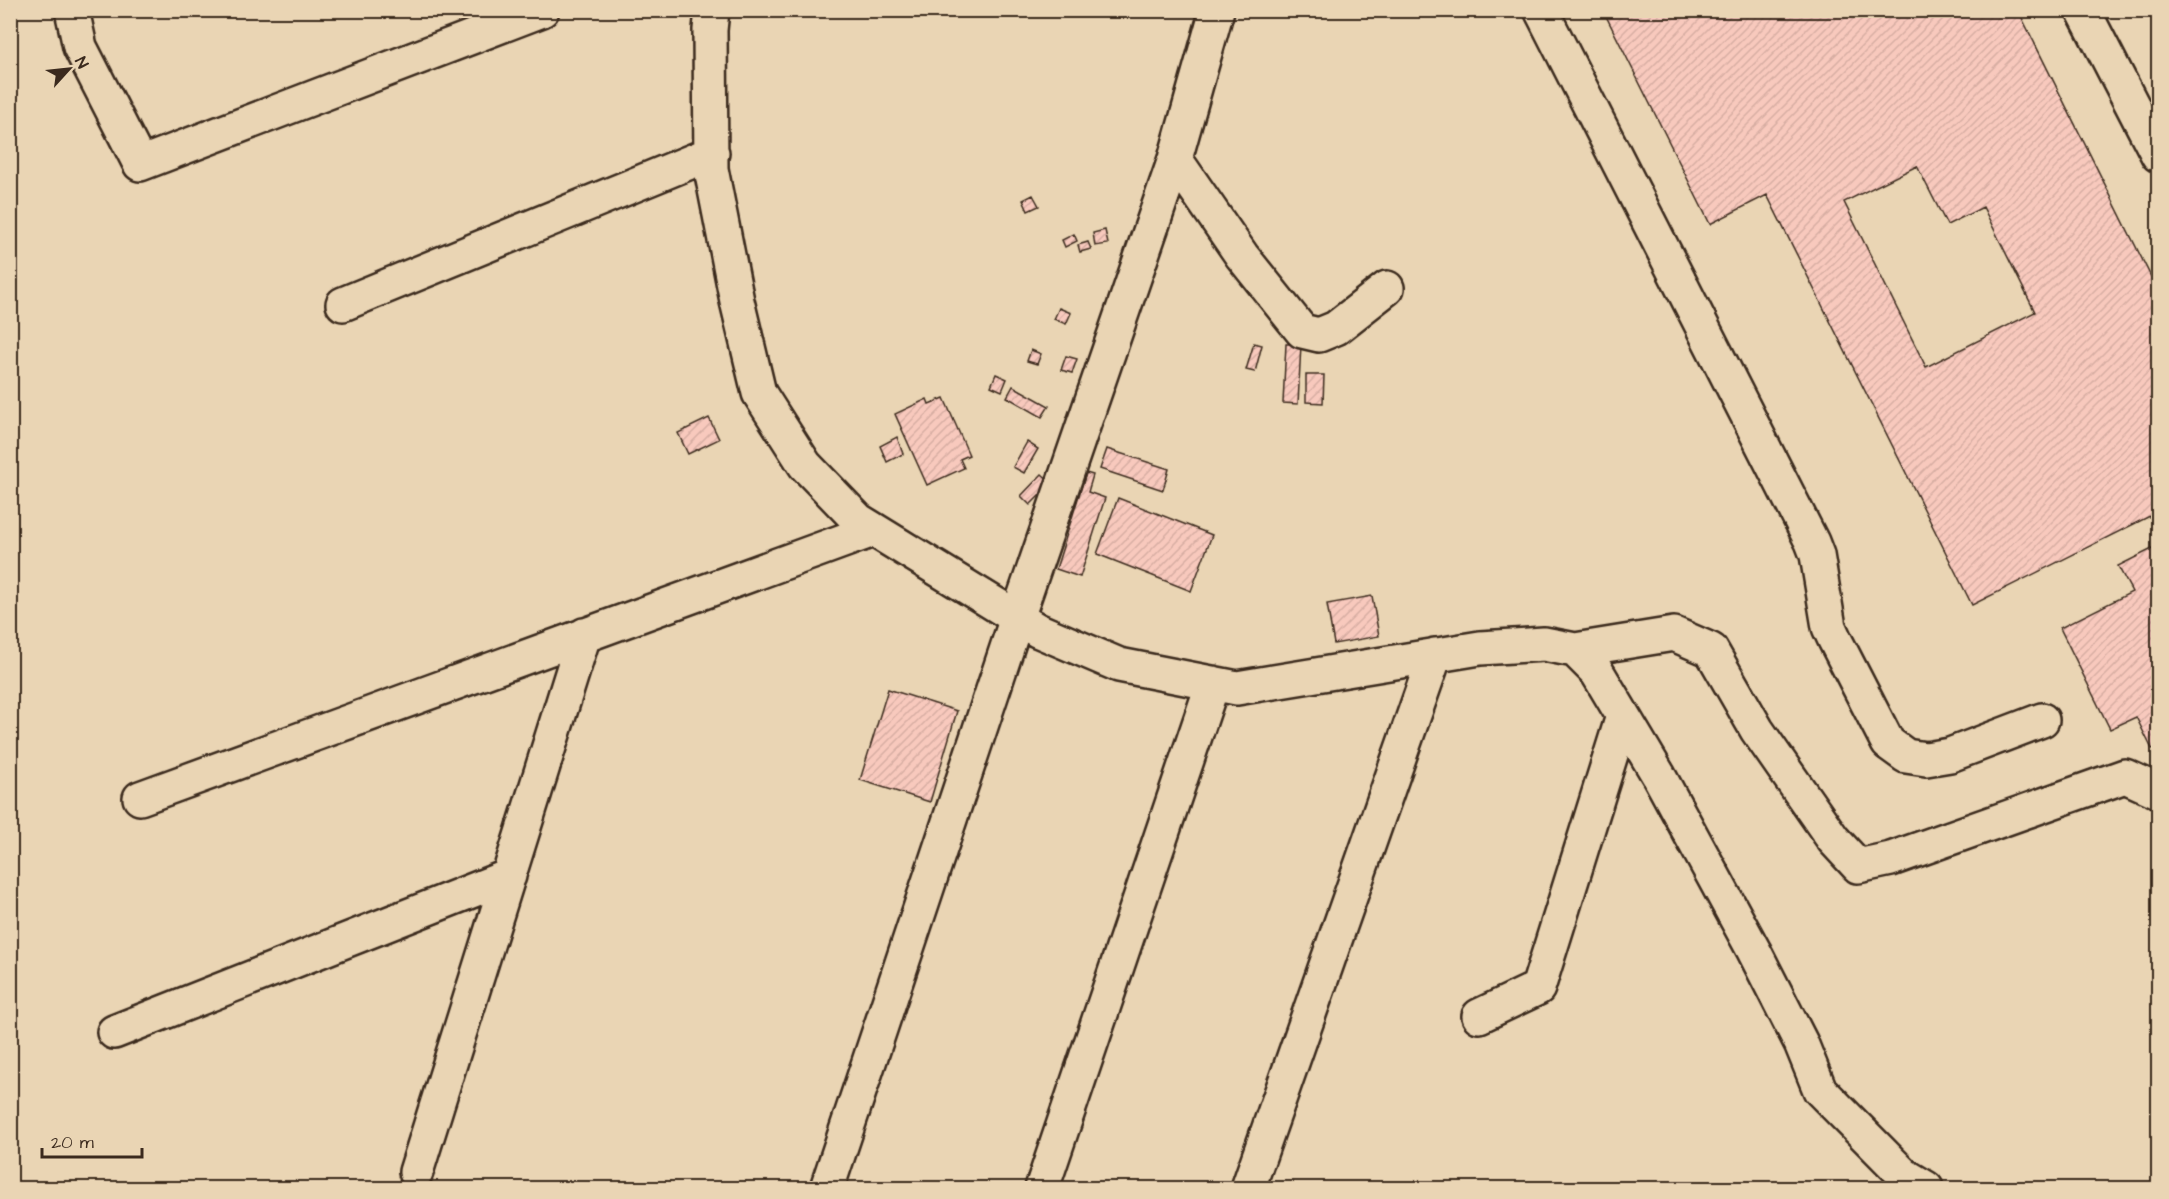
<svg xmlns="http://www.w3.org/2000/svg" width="2169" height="1199" viewBox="0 0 2169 1199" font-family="'Architects Daughter',sans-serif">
<defs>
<pattern id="building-hatch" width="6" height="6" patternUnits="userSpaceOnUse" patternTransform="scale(1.5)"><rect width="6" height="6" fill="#f8c9bd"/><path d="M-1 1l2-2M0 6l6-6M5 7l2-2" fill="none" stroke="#d6ada2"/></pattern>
</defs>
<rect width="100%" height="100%" fill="#ead5b4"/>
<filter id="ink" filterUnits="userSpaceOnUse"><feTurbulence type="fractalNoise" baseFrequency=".0167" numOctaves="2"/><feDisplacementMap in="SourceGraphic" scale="12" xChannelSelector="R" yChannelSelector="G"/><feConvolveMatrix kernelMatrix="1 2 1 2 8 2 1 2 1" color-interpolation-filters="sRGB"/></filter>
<g filter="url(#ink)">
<path fill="url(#building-hatch)" stroke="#3b2a1e" stroke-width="1.5" fill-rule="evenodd" d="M1603 10H2018L2158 291V512L1972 605 1767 195 1710 224ZM1917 166 1947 225 1983 207 2035 312 1926 367 1844 202Z
M1033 195 1039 206 1028 211 1023 200Z
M1105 230 1108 244 1095 246 1093 233Z
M1074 234 1077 241 1065 247 1062 240Z
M1088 242 1091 249 1080 252 1078 245Z
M1059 308 1071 313 1066 324 1054 319Z
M1254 343 1262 345 1255 372 1246 370Z
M1286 344H1301L1298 404 1283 403Z
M1031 350 1041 354 1037 364 1027 361Z
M1066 356 1077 359 1072 373 1061 370Z
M996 374 1007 379 1002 391 991 386Z
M1306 375H1324L1323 403 1306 402Z
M1013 386 1049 406 1042 417 1007 397Z
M944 398 969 455 960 459 964 468 927 485 895 414 927 399 929 404Z
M709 418 719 439 688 454 678 433Z
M897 437 903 454 887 462 880 446Z
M1027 442 1038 449 1024 473 1013 467Z
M1107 449 1169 469 1163 490 1100 469Z
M1086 473 1093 475 1088 492 1105 498 1080 577 1056 569Z
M1042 474 1052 483 1030 505 1021 496Z
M1118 498 1212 535 1191 591 1097 554Z
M2158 546V745L2152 749 2136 717 2110 729 2060 628 2132 592 2118 566Z
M1372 596 1379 636 1334 644 1327 604Z
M888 689 957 711 930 802 860 780Z"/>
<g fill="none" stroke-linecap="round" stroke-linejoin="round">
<defs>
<path id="minor" d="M72 10 80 47 140 164 542 10
M712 10 710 30 711 169 737 301 759 393 805 465 858 520 1037 630 1119 665 1237 688 1480 648 1544 644 1575 650 1597 672 1659 776 1754 951 1801 1043 1820 1090 1904 1175 1926 1188
M1541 10 1812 542 1817 555 1829 627 1835 640 1888 743 1906 756 1926 759 1950 755 2042 720
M2083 10 2158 155
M1175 159 1242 256 1302 331 1319 335 1336 328 1387 288
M343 304 712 153
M1575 650 1674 634 1711 650 1757 730 1833 839 1858 866 1891 859 2125 776 2158 791
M140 798 873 530
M1479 1016 1538 988 1623 716
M114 1032 509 876
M416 1172 584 635
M827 1188 1017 618 1175 159 1217 10
M1042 1188 1213 683
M1248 1188 1435 655"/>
</defs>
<use href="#minor" stroke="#3b2a1e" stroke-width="38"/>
<use href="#minor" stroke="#ead5b4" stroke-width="33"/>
</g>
</g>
<rect width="2169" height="1199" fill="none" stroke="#ead5b4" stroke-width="36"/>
<rect x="18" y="18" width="2133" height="1163" fill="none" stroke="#3b2a1e" stroke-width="2" filter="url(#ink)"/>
<g transform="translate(69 69) rotate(63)" stroke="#ead5b4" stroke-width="4.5" paint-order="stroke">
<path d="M0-4.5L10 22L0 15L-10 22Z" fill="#3b2a1e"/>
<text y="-9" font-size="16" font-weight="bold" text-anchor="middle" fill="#3b2a1e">N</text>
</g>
<path d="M42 1148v9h100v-9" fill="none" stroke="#3b2a1e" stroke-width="3"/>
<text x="51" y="1148" font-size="18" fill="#3b2a1e" stroke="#ead5b4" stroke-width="4.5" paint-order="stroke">20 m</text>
</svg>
